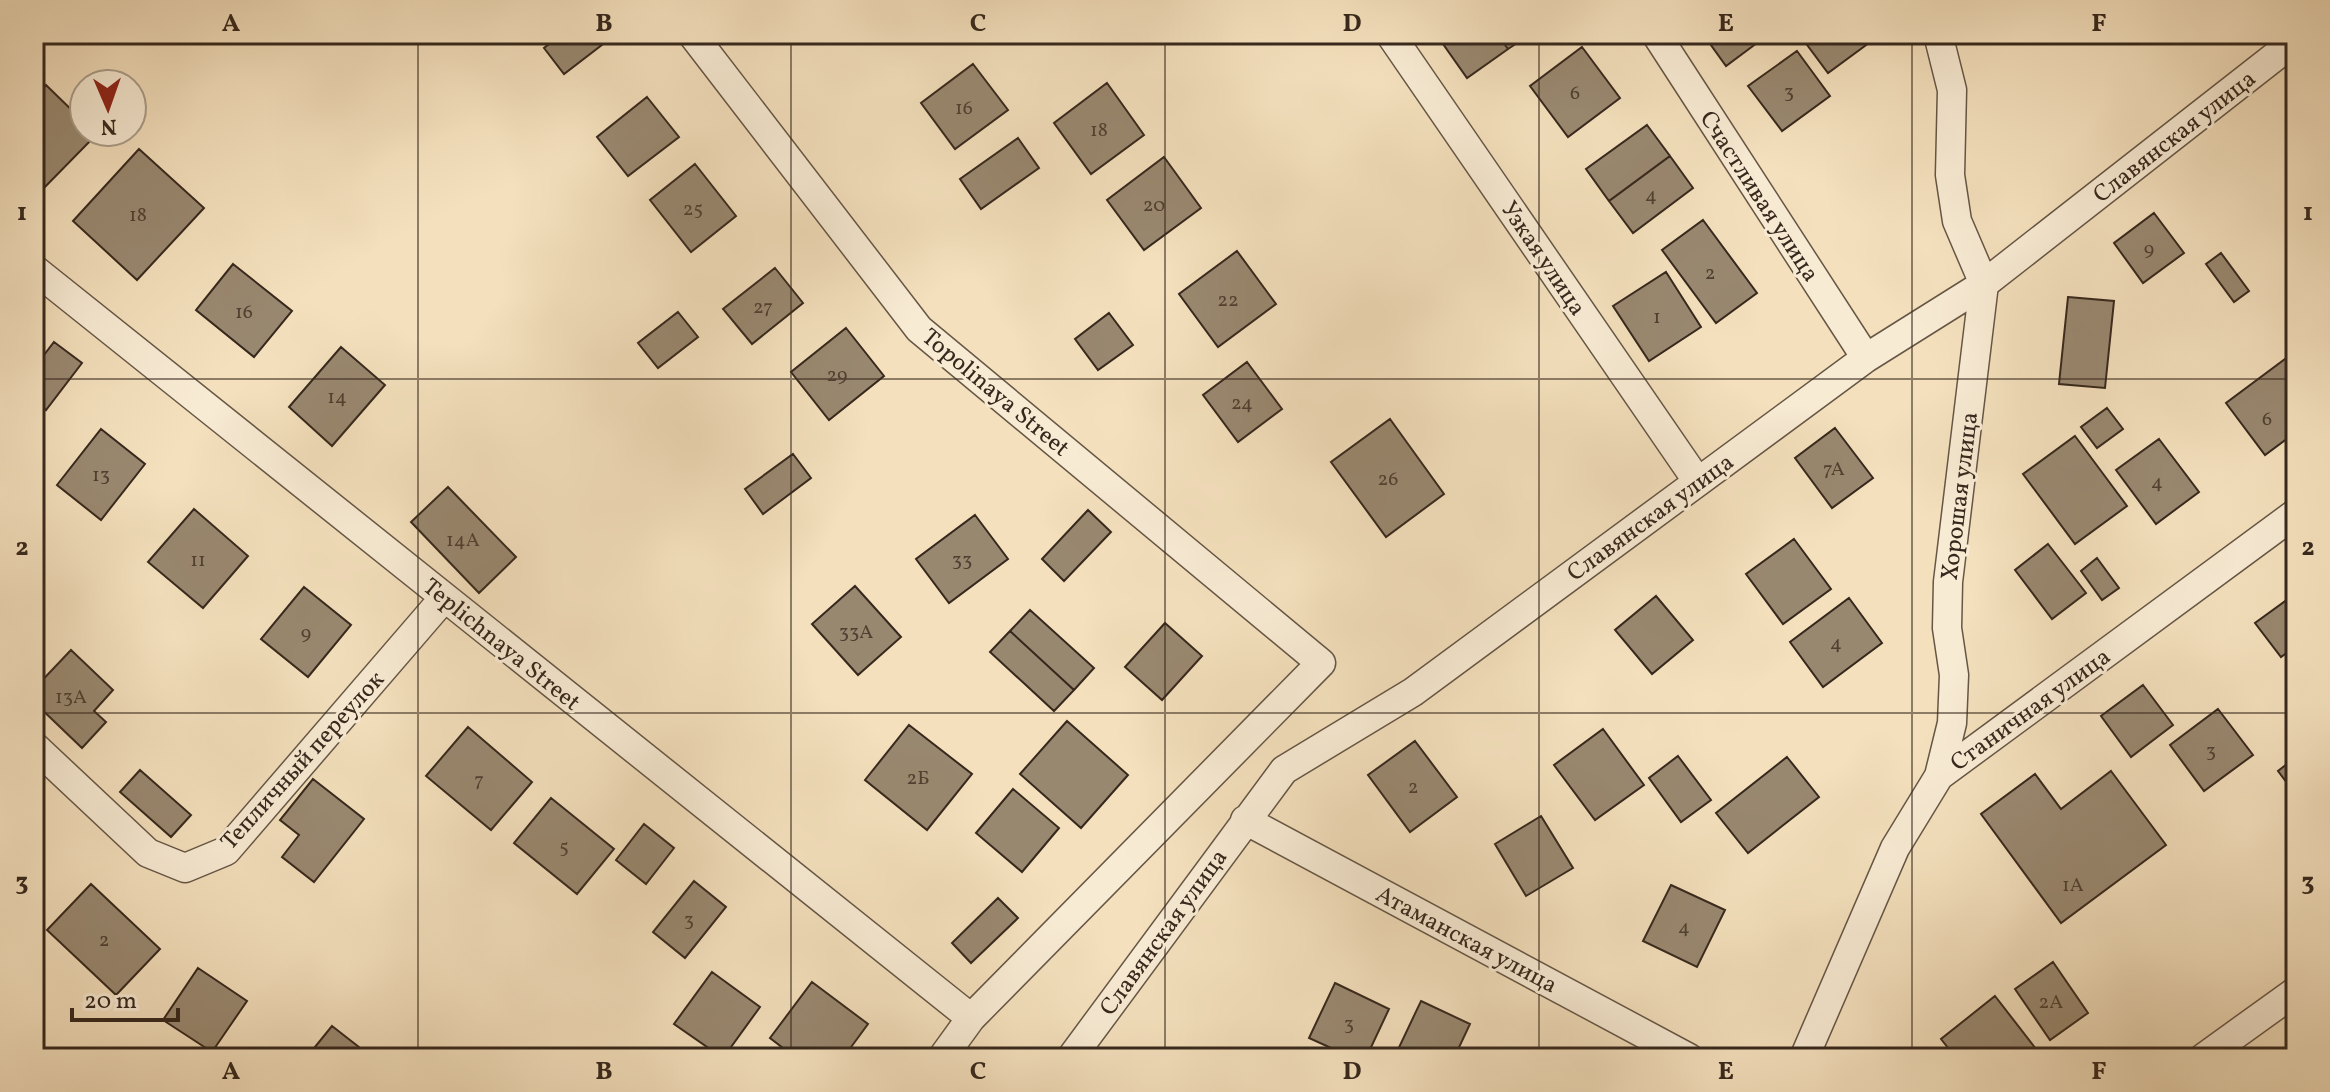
<svg xmlns="http://www.w3.org/2000/svg" width="2330" height="1092" viewBox="0 0 2330 1092" font-family="Vollkorn,serif">
<rect width="100%" height="100%" fill="#f4e0bd"/>
<filter id="stains"><feTurbulence type="fractalNoise" baseFrequency=".0025" numOctaves="4"/><feColorMatrix values="0 0 0 0 .2 0 0 0 0 .09 0 0 0 0 .02 0 0 0 .5 -.17"/></filter>
<radialGradient id="worn" r=".72"><stop offset=".6" stop-color="#630" stop-opacity="0"/><stop offset="1" stop-color="#630" stop-opacity=".3"/></radialGradient>
<path fill="#998870" stroke="#37281d" stroke-width="2" d="M562 34H602L607 41 564 74 544 48Z
M1436 34H1497L1508 49 1467 78Z
M1497 34H1531L1508 49Z
M1703 34H1769L1726 66Z
M1799 34H1875L1877 37 1828 73Z
M1582 47 1620 98 1568 137 1530 86Z
M1797 51 1830 96 1782 131 1748 86Z
M973 64 1008 110 955 149 921 103Z
M1107 83 1144 135 1091 174 1054 123Z
M46 85 84 122V132L97 134 38 194 34 190V98Z
M647 97 679 137 628 176 597 137Z
M1647 125 1670 156 1609 201 1586 169Z
M1018 138 1039 168 981 209 960 179Z
M139 149 204 208 137 280 73 221Z
M1670 156 1693 188 1633 233 1609 201Z
M1164 157 1201 208 1144 250 1107 200Z
M695 164 736 216 691 252 650 200Z
M2154 213 2184 253 2143 283 2114 243Z
M1703 220 1757 293 1716 323 1662 250Z
M1237 251 1276 304 1218 347 1179 294Z
M2221 253 2249 291 2234 302 2206 264Z
M233 264 292 311 254 357 196 310Z
M775 268 803 303 752 344 723 309Z
M1666 272 1701 327 1649 361 1613 306Z
M2068 297 2114 301 2105 388 2059 384Z
M678 312 698 337 658 368 638 343Z
M1109 313 1133 345 1098 370 1075 339Z
M846 328 884 376 829 420 791 372Z
M54 342 82 363 46 410 34 401V368Z
M341 347 385 385 332 446 289 407Z
M2289 356 2296 366V432L2265 455 2226 403Z
M1247 362 1282 409 1238 442 1203 395Z
M2107 408 2123 429 2097 448 2081 427Z
M1390 419 1444 494 1386 537 1331 462Z
M1835 428 1873 478 1832 508 1795 458Z
M101 429 145 464 101 520 57 485Z
M2075 436 2127 506 2075 544 2023 474Z
M2159 439 2199 492 2156 524 2116 470Z
M793 454 811 478 763 514 745 489Z
M448 487 516 557 479 593 411 522Z
M194 509 248 556 203 608 148 562Z
M1088 510 1111 532 1064 581 1042 559Z
M975 515 1008 559 949 603 916 559Z
M1794 539 1831 589 1783 624 1746 574Z
M2048 544 2086 593 2052 619 2015 570Z
M2097 558 2119 588 2102 600 2081 571Z
M855 586 901 637 858 675 812 624Z
M304 587 351 625 308 677 261 639Z
M1656 596 1693 640 1652 674 1615 630Z
M2292 596 2296 601V646L2281 657 2255 623Z
M1849 598 1882 643 1823 687 1790 642Z
M1030 610 1094 668 1074 690 1010 631Z
M1165 623 1202 656 1162 700 1125 667Z
M1010 631 1074 690 1054 711 990 652Z
M71 650 113 690 94 711 106 722 82 748 34 702V689Z
M2143 685 2173 725 2131 757 2101 716Z
M2218 709 2253 755 2204 791 2170 745Z
M1067 721 1128 775 1081 828 1020 774Z
M909 725 972 774 927 830 865 780Z
M468 727 532 782 491 830 426 776Z
M1603 729 1644 785 1595 820 1554 765Z
M1415 741 1457 797 1410 832 1368 775Z
M1678 756 1711 800 1681 822 1649 778Z
M1787 757 1819 797 1748 853 1716 813Z
M2296 757V795L2278 771Z
M140 770 191 815 171 837 120 792Z
M2111 771 2166 845 2061 923 1981 814 2035 774 2061 809Z
M313 779 364 819 314 882 282 857 299 835 280 820Z
M1013 789 1059 828 1022 872 976 833Z
M551 798 614 849 577 894 514 843Z
M1541 816 1573 868 1526 896 1495 844Z
M644 824 674 848 646 884 616 860Z
M694 881 726 907 685 958 653 932Z
M91 884 160 949 116 995 47 930Z
M1671 885 1725 910 1697 967 1643 941Z
M998 898 1018 918 971 963 952 943Z
M2053 962 2088 1013 2050 1040 2015 989Z
M198 968 247 1001 212 1052 163 1020Z
M712 972 760 1007 723 1058 674 1024Z
M812 982 868 1024 843 1058H796L770 1038Z
M1335 983 1389 1009 1366 1058H1353L1309 1038Z
M1995 996 2043 1058H1956L1941 1039Z
M1421 1001 1470 1024 1454 1058H1394Z
M332 1026 373 1058H306Z"/>
<g fill="none" stroke-linecap="round" stroke-linejoin="round">
<defs>
<path id="street" d="M692 34 919 329 1321 663 971 1018 942 1058
M1390 34 1698 482
M1656 34 1866 358
M1938 34 1952 90 1950 175 1957 221 1984 284 1948 582 1947 628 1954 675 1952 723 1939 776
M34 269 971 1018
M34 746 148 853 185 868 226 851 444 598
M1245 820 1689 1058
M1071 1058 1284 770 1413 692 1866 358 1984 284 2296 40
M1804 1058 1895 848 1939 776 2296 513
M2203 1058 2296 991"/>
</defs>
<use href="#street" stroke="#665645" stroke-width="31"/>
<use href="#street" stroke="#f8ebd4" stroke-width="28"/>
</g>
<path fill="none" stroke="#37281d" stroke-width="2" stroke-opacity="0.55" d="M418 34V1058M791 34V1058M1165 34V1058M1539 34V1058M1912 34V1058M34 379H2296M34 713H2296"/>
<g text-anchor="middle" stroke-width="6" stroke-linejoin="round" paint-order="stroke">
<g font-size="20" fill="#504032">
<text x="1789" y="98">3</text>
<text x="1575" y="99">6</text>
<text x="964" y="114">16</text>
<text x="1099" y="136">18</text>
<text x="1651" y="201">4</text>
<text x="1154" y="211">20</text>
<text x="693" y="215">25</text>
<text x="138" y="221">18</text>
<text x="2149" y="255">9</text>
<text x="1710" y="279">2</text>
<text x="1228" y="306">22</text>
<text x="763" y="313">27</text>
<text x="244" y="318">16</text>
<text x="1657" y="323">1</text>
<text x="837" y="381">29</text>
<text x="337" y="403">14</text>
<text x="1242" y="409">24</text>
<text x="2267" y="425">6</text>
<text x="1834" y="475">7А</text>
<text x="101" y="481">13</text>
<text x="1388" y="485">26</text>
<text x="2157" y="488">4</text>
<text x="463" y="546">14А</text>
<text x="198" y="566">11</text>
<text x="962" y="566">33</text>
<text x="856" y="638">33А</text>
<text x="306" y="639">9</text>
<text x="1836" y="649">4</text>
<text x="71" y="703">13А</text>
<text x="2211" y="757">3</text>
<text x="918" y="784">2Б</text>
<text x="479" y="786">7</text>
<text x="1413" y="793">2</text>
<text x="564" y="853">5</text>
<text x="2073" y="891">1А</text>
<text x="689" y="926">3</text>
<text x="1684" y="933">4</text>
<text x="104" y="946">2</text>
<text x="2051" y="1008">2А</text>
<text x="1349" y="1030">3</text>
</g>
<g font-size="24" fill="#37281d" stroke="#f8ebd4">
<text transform="translate(2174 136) rotate(-38)" y="8">Славянская улица</text>
<text transform="translate(1760 196) rotate(57)" y="8">Счастливая улица</text>
<text transform="translate(1544 258) rotate(56)" y="8">Узкая улица</text>
<text transform="translate(996 392) rotate(40)" y="8">Topolinaya Street</text>
<text transform="translate(1959 496) rotate(-83)" y="8">Хорошая улица</text>
<text transform="translate(1650 517) rotate(-36)" y="8">Славянская улица</text>
<text transform="translate(502 644) rotate(39)" y="8">Teplichnaya Street</text>
<text transform="translate(2030 709) rotate(-36)" y="8">Станичная улица</text>
<text transform="translate(302 760) rotate(-48)" y="8">Тепличный переулок</text>
<text transform="translate(1163 932) rotate(-54)" y="8">Славянская улица</text>
<text transform="translate(1467 939) rotate(28)" y="8">Атаманская улица</text>
</g>
</g>
<rect width="2330" height="1092" fill="none" stroke="#f4e0bd" stroke-width="88"/>
<g transform="translate(108 108) rotate(178)"><circle r="38" fill="#f8ebd4" stroke="#ab9d8b" stroke-width="2"/>
<path d="M0-6L14 30L0 20L-14 30Z" fill="#8f2418"/>
<text y="-12" font-size="22" font-weight="bold" text-anchor="middle" fill="#37281d">N</text>
</g>
<path d="M72 1008v12h106v-12" fill="none" stroke="#37281d" stroke-width="4"/>
<text x="84" y="1008" font-size="24" fill="#37281d" stroke="#f8ebd4" stroke-width="6" paint-order="stroke">20 m</text>
<rect x="44" y="44" width="2242" height="1004" fill="none" stroke="#37281d" stroke-width="3"/>
<g font-size="26" text-anchor="middle" font-weight="bold" fill="#37281d">
<text x="231" y="31">A</text>
<text x="604" y="31">B</text>
<text x="978" y="31">C</text>
<text x="1352" y="31">D</text>
<text x="1726" y="31">E</text>
<text x="2099" y="31">F</text>
<text x="22" y="220">1</text>
<text x="2308" y="220">1</text>
<text x="22" y="555">2</text>
<text x="2308" y="555">2</text>
<text x="22" y="890">3</text>
<text x="2308" y="890">3</text>
<text x="231" y="1079">A</text>
<text x="604" y="1079">B</text>
<text x="978" y="1079">C</text>
<text x="1352" y="1079">D</text>
<text x="1726" y="1079">E</text>
<text x="2099" y="1079">F</text>
</g>
<rect width="100%" height="100%" filter="url(#stains)"/>
<rect width="100%" height="100%" fill="url(#worn)"/>
</svg>
